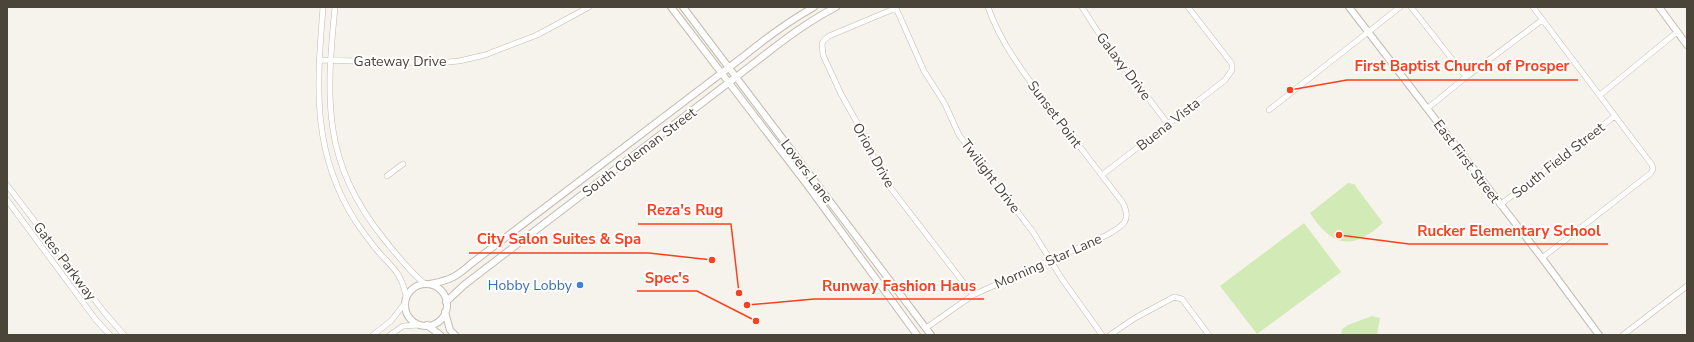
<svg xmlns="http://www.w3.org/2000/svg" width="1694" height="342" viewBox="0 0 1694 342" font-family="'Nunito Sans',sans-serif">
<rect width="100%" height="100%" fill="#f6f3ec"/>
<path fill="#d2eab5" d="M1348 183 1354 184 1383 223C1352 251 1332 247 1310 213Z
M1304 223 1341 272 1257 334 1220 286Z
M1372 316 1380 318 1377 335H1341L1342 329 1348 325Z"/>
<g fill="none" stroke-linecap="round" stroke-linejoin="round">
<defs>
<path id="minor" d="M323 7C317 86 311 152 356 222 362 231 369 240 376 249 391 267 401 271 406 296
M335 7C326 100 322 162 384 239 397 255 409 271 425 284
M1082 7 1098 32 1168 124
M1411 7 1466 77
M1533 7 1652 165 1653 169 1651 173 1542 258
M319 60 437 63 459 61 485 55 537 35 589 7
M1600 95 1677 32
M1428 108 1466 77 1542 20
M1269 110 1400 7
M1102 175 1225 80 1232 70V64L1188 7
M387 176 403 164
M7 185 104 312 124 335
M7 200 96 320 110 335
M1500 205 1615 116
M973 295 883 178 876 164 868 142 841 94 823 55 822 44 824 40 829 36 896 8 924 71 945 104 959 135 1033 232 1062 279 1102 335
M926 328 973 295 1107 235C1122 226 1132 222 1123 203 1100 173 1077 143 1054 113 1029 80 1002 47 988 7
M373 335 391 321 405 303
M390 335 403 326 420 325
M1110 335 1135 318 1174 297 1182 299 1209 335
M1623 335 1687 286"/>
<path id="tertiary" d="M671 7 808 186 917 335
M683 7 931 335
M1349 7 1542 258 1599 335
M1659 7 1687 45
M430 284C451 280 456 277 472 263L744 56C766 38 789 21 814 7
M405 305a21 21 0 1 1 42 0a21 21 0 1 1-42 0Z
M446 302 464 285 736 77C769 52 799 26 836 7
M445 312 450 330 455 335
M427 325 440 335"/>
</defs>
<use href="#minor" stroke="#c2bbae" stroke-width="6"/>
<use href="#tertiary" stroke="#c2bbae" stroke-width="8"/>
<use href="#minor" stroke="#fff" stroke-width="5"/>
<use href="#tertiary" stroke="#fff" stroke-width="6"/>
</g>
<circle fill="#3f7fe0" stroke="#fff" stroke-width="1.5" cx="580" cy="285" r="4"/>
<g text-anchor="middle" stroke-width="4" stroke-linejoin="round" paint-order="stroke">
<g font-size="14" fill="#4b4439" stroke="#fff">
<text x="400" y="66">Gateway Drive</text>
<text transform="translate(1124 66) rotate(53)" y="5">Galaxy Drive</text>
<text transform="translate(1055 114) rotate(53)" y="5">Sunset Point</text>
<text transform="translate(1168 124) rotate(-38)" y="5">Buena Vista</text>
<text transform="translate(639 152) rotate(-37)" y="5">South Coleman Street</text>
<text transform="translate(874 155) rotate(61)" y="5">Orion Drive</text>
<text transform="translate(1558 160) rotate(-38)" y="5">South Field Street</text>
<text transform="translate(1467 161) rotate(53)" y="5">East First Street</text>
<text transform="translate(807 171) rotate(53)" y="5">Lovers Lane</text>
<text transform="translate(991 176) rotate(53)" y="5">Twilight Drive</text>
<text transform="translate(65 261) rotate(53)" y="5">Gates Parkway</text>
<text transform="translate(1048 261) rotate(-24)" y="5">Morning Star Lane</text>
</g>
<g font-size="14" fill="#366cbe" stroke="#fff" text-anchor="end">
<text x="572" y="290">Hobby Lobby</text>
</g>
</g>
<path fill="none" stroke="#fc3f1d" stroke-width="1.5" d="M1290 90L1347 80H1578M739 293L731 224H638M1339 235L1409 244H1608M712 260L649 253H469M756 321L697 291H637M747 305L814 299H984"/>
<g fill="#fc3f1d" stroke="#fff" stroke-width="1.5">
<circle cx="1290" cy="90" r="4"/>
<circle cx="739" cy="293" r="4"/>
<circle cx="1339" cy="235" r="4"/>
<circle cx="712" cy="260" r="4"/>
<circle cx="756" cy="321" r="4"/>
<circle cx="747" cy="305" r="4"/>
</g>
<g font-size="15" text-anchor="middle" font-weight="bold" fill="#fc3f1d" stroke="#fff" stroke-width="4" stroke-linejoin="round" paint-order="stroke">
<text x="1462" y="71">First Baptist Church of Prosper</text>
<text x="685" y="215">Reza's Rug</text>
<text x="1509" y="236">Rucker Elementary School</text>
<text x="559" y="244">City Salon Suites &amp; Spa</text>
<text x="667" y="283">Spec's</text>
<text x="899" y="291">Runway Fashion Haus</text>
</g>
<rect width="1694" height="342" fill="none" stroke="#4b4439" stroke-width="16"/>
</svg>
